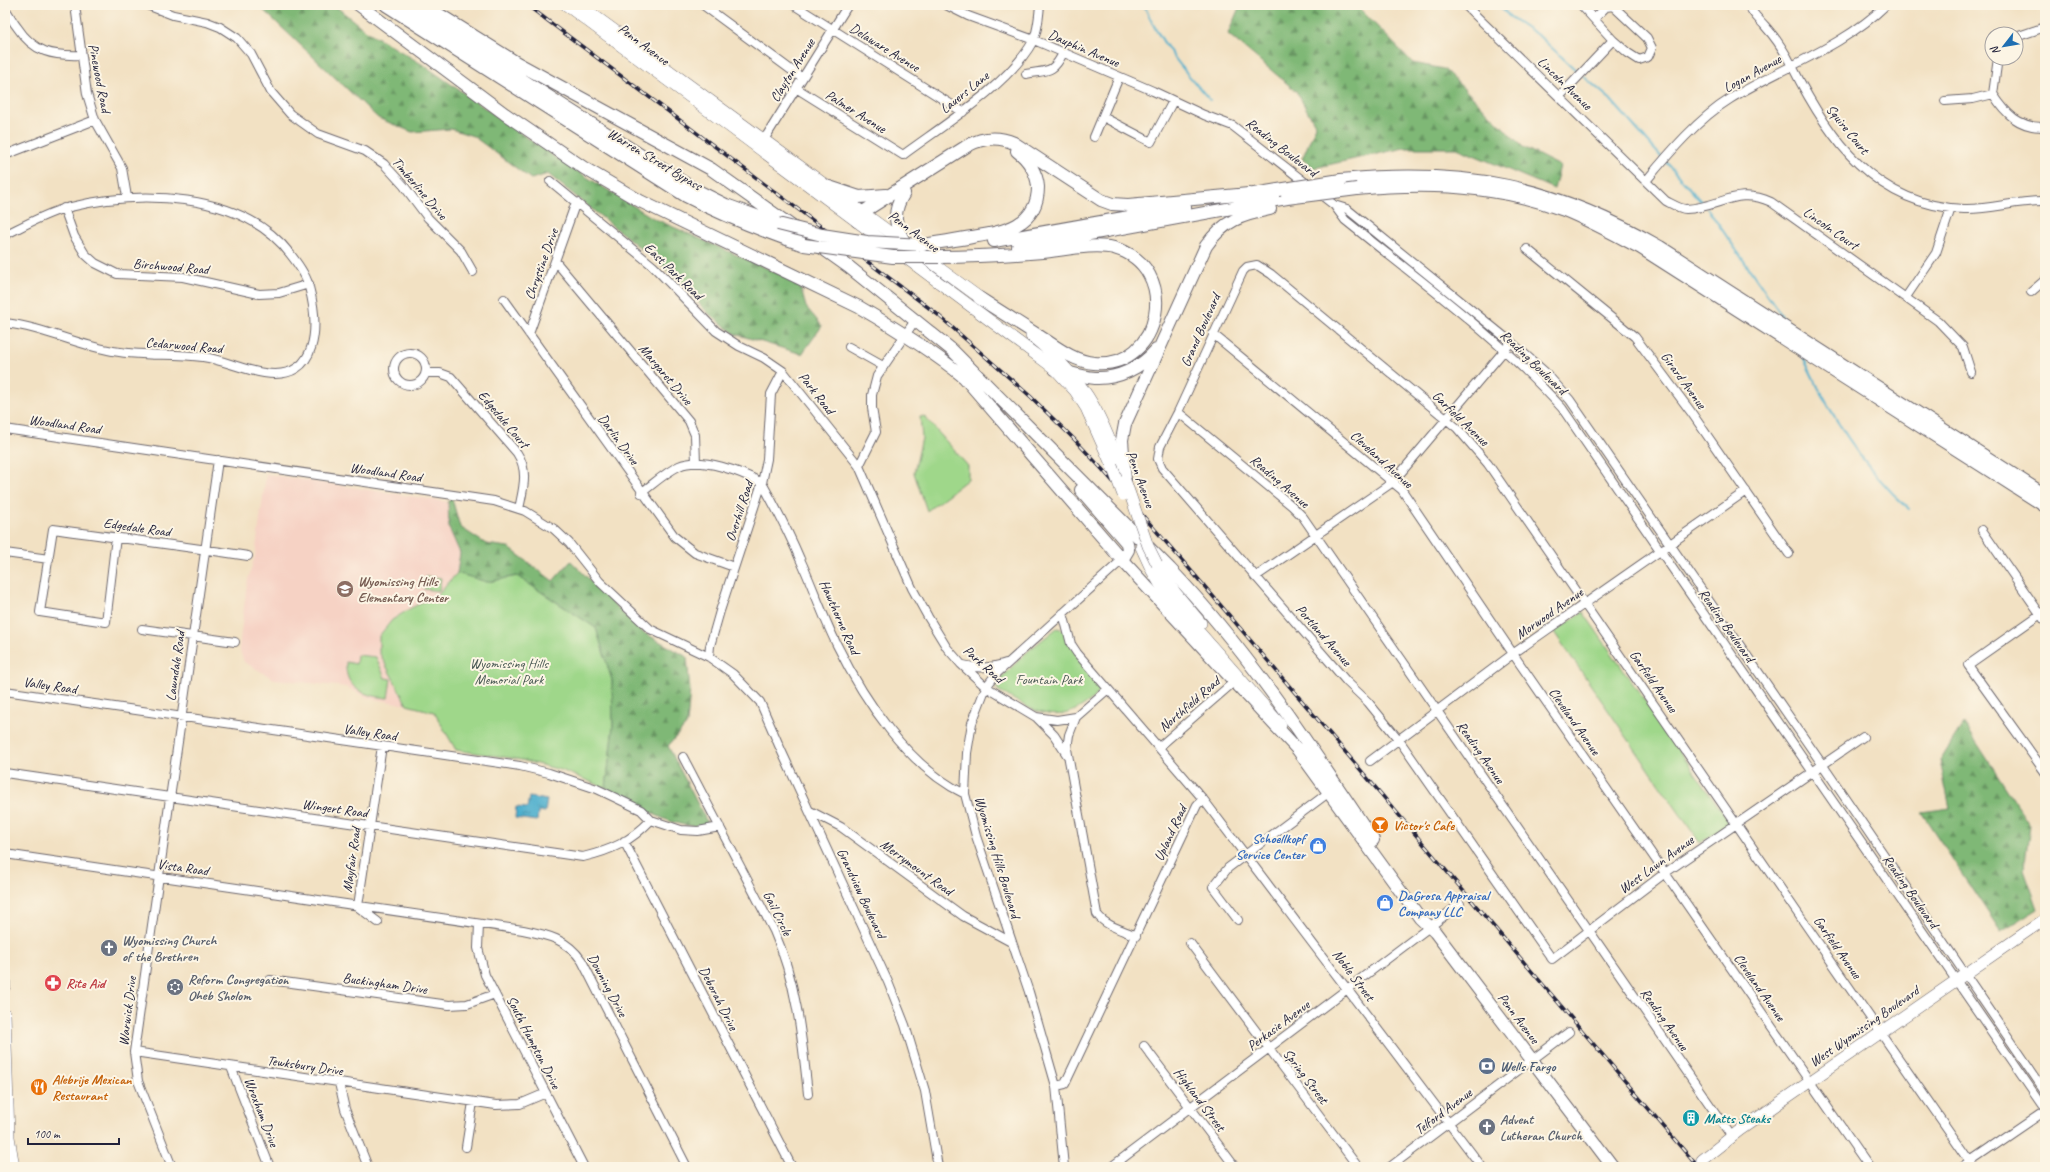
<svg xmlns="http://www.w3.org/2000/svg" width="2050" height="1172" viewBox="0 0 2050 1172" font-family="Caveat,sans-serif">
<defs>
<pattern id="forest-firs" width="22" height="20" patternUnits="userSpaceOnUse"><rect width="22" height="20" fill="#7fb876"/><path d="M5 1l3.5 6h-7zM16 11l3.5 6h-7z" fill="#689562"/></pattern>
<pattern id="water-ripples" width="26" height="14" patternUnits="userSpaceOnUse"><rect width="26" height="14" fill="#4eafcd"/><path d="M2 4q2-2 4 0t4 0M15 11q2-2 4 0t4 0" fill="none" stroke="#408ea8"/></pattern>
</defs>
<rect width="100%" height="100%" fill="#fcf5e5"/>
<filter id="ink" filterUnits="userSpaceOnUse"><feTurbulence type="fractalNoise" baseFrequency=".025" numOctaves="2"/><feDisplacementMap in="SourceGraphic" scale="8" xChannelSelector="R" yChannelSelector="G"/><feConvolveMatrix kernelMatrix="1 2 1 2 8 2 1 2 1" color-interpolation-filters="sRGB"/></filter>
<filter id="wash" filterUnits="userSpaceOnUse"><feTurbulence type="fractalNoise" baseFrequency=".012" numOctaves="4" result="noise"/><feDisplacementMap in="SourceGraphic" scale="16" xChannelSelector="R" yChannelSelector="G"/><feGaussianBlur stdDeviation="0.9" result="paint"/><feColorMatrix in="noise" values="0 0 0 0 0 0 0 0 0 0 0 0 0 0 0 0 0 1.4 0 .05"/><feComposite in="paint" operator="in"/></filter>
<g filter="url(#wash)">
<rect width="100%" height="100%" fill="#f2e1c3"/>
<path fill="#f6d2c4" d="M266 474 448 502 449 528 460 553 457 573 438 595 411 608 379 652 407 705 368 698 346 687 274 679 244 662 239 648 247 583 255 556Z"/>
<path fill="#9fd78a" stroke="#607c62" d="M924 416 968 466V479L927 511 914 473 922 438 920 417Z
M457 573 487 582 517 576 596 628 612 680 613 726 606 788 561 770 517 759 456 750 434 712 407 705 379 652V636L392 620 411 608 438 595Z
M426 576 441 578 439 591 424 589Z
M1583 612 1730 823 1700 843 1554 632Z
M1057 628 1064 630 1102 688C1099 694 1090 701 1084 705 1052 727 1027 707 998 690L996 683 1027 652Z
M357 655 376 657 385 678 391 679 388 698C366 696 344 690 346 662L356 664Z"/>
<path fill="url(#forest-firs)" stroke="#506d58" d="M258 5H334L365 30 425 66 556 158 653 218 793 280 801 289 806 307 822 326 802 354 735 334 708 313 664 267 548 174 531 179 473 136 451 129 412 132 378 118Z
M1240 5H1356L1413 63 1444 69 1523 147 1560 166 1554 189 1457 148H1404L1314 168 1302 159 1316 126 1296 91 1228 34Z
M452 499 460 527 486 544 508 547 553 581 571 561 641 631 687 657 690 690 687 724 668 746 708 824C675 834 635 802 606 788L613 726 612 680 596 628 517 576 487 582 457 573 460 553 449 528 448 502Z
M1964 723 2030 825 2024 869 2038 909 2001 932 1921 812 1950 808 1940 761Z"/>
<path fill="url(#water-ripples)" stroke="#386884" d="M529 797 547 800 545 812 538 811 537 821 515 818 516 807 527 808Z"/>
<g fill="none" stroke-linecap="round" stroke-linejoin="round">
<path stroke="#4eafcd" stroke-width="2" d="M1144 5C1159 42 1184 71 1210 100
M1499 5 1509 16 1539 36 1579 73
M1583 76 1610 99 1663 159
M1666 162 1704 205
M1707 208 1787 323
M1803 357C1830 414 1862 467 1909 509"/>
</g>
</g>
<g filter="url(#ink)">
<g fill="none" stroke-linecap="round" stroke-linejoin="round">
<defs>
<path id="minor" d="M75 5 87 94 95 120 122 168 127 197
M147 5 173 15 207 22 220 27 237 38 251 54 271 92 290 114 318 134 365 151 384 164 404 186 428 218 461 251 473 272
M703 5 802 78
M794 5 963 112
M946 5 968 16 1034 40 1153 91 1204 115 1233 126 1334 205 1345 220C1419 280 1498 337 1562 408L2042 1105 2045 1106
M1465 5 1666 201C1672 204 1680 209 1686 209 1719 208 1737 186 1771 202L1938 321 1963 347 1971 372
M1749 5C1752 14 1759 19 1765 26 1776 38 1785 52 1792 66 1828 138 1875 206 1964 209 1991 210 2018 200 2045 201
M5 9C10 15 12 21 17 27 34 53 53 56 81 55
M1595 18 1606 7 1613 6 1647 38 1652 48 1648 57 1639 60 1628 53 1613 40
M2016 37 2045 27
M1998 58 1993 94C2006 114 2019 128 2045 127
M1026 74C1047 70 1053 74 1063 53
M796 88 903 155C942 126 1010 84 1033 41 1038 31 1039 16 1040 5
M1560 96 1613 40 1581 5
M1945 101 1973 99 1993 94
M1103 117 1151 142 1173 101
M1094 137 1119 77
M762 143 848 5
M5 155 95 120
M550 181 653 266 716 331 739 346 764 358 783 371 859 466 912 588 928 617 947 648 961 664 986 687 1036 717 1057 720 1076 717 1069 735 1067 749 1097 914C1105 926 1123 930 1136 936
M1646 181C1669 153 1699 118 1730 99 1782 67 1842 48 1886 5
M1334 205 1347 209 1511 342 1545 372 1570 400 1822 764 2045 1091
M64 208 74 236 85 254 95 263 117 274 183 277 259 294 279 293 309 284
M5 235C25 225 44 214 66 208 137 190 242 190 291 255 298 264 307 276 309 287 319 324 320 382 264 373 243 370 224 360 203 357 171 353 139 357 108 350 72 343 42 327 5 323
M1527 249 1635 337 1691 412 1789 554
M556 262 689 421 695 435 696 463
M2031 292 2045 280
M1906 297 1936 253 1951 208
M504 299 675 537 695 553 734 567
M529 334 576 202
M1213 334 1402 490 1520 664 1869 1167
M849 347 883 366
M394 369a16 16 0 1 1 32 0a16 16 0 1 1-32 0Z
M426 373H440L451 377 517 453C529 471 523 489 519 509
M1178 412 1292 506 1303 517 1732 1137
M5 429 494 501 525 511 554 529 569 543 600 582 650 629 709 657 733 674 760 702 781 750 888 982 905 1025 925 1091 938 1167
M859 466 876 432 872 408V395L877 376 916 319
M641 493C653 484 666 472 679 466 701 456 742 472 762 483 776 508 789 533 800 559 813 587 823 617 837 645 864 700 908 767 965 794
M1982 530 2045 621
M116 537 106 622 40 612 53 529C118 538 183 546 248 556
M5 553 49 559
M1255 577 1393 482 1508 346
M2045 611 1968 665 2045 772
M142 629 235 642
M709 657 710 646 720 611 762 483 767 459 771 394 783 371
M963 665C979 669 990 668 1006 663
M5 691 520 766 549 773 597 789 641 810 651 820 681 830 698 831 720 827
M1076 717 1108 689
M1037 718 1054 735 1067 755
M1863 737 1665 873 1552 959 1399 740 1368 702 1347 682 1162 468 1158 459 1160 447 1178 412 1243 271 1247 267 1257 265 1271 274 1457 428 1488 464 1801 918 1974 1167
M1159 747 1235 681
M683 757 774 931C797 983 802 1038 808 1094
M1370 761 1514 653 1746 491
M5 773 583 857C612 850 630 842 651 820
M1203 799 1482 1167
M810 811 841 827 963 916 1011 942
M624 841 792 1167
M5 854 523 930C548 935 567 939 582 961L687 1167
M358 906 382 746
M358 907 378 922
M1238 920 1213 887 1228 868 1332 790
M479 924 478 948 485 975 584 1167
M1190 943 1358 1167
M270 980 449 1005 467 1004 495 994
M1144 1046 1235 1167
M134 1052 496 1105 520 1104 546 1093
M231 1067 270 1167
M339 1083 345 1109 368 1167
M1056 1086 1065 1084 1197 805 1203 799 1077 653 1071 644 1063 613
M466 1147 473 1102
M172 1167 138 1081 134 1052 218 460
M1064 1167 1056 1086 1029 992 976 836 965 794 967 753 972 723 986 687 996 674 1122 560
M1111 1167 1460 904
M1390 1167 1569 1032
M1963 1167 2045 1111"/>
<path id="major" d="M566 5 1055 369 1075 391 1086 408 1112 466
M580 5 906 244
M920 254 987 303
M1031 336C1084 378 1100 410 1122 472
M1141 547 1152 571 1165 593 1281 725
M1157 564 1175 592 1201 623
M5 980V986
M5 1014 9 1137 14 1167
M1702 1160 1740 1130 2045 919
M1694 1167 1695 1166"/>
<path id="highway" d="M359 5 505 114 584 168 640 201 859 307C895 328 931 350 964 377L1122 560 1298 750 1420 918 1435 932 1613 1167
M386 5 686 196C724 216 763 231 804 245
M405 5 692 188 726 205 778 224
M424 5 517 63 711 169 849 267 952 350 1170 569C1248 651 1310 746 1373 840
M1341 180C1465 168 1552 185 1660 247L2045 495
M829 187 859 197 886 195
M1357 189C1425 182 1499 185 1564 210 1591 221 1616 235 1641 248L2045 506
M904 193C892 212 894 226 906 244
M1242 196 1278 190
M857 221 863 212 967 146C983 137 998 136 1014 143L1101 200 1112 204 1128 205 1249 194
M994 241 1185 207
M923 245C940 242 956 240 972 237 1002 232 1038 227 1038 187 1037 173 1028 159 1017 151
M1018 247 1287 198
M939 257C974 257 1008 255 1042 252 1063 250 1094 243 1114 248 1182 266 1162 370 1094 363 1072 361 1054 345 1036 334 1017 322 998 310 979 298
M1055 369C1068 372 1081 377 1095 378 1118 379 1141 368 1156 350
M1125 480 1122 440 1125 424 1206 246C1224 220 1242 215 1270 209
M1081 490 1127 543 1128 550 1122 560"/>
</defs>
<use href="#minor" stroke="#6b656b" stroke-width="10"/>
<use href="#major" stroke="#6b656b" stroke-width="12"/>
<use href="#highway" stroke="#6b656b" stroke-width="14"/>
<use href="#minor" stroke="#fff" stroke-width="8"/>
<use href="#major" stroke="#fff" stroke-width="11"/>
<use href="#highway" stroke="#fff" stroke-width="12"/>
<defs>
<path id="rail" d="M527 5 937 314 1030 396 1074 439 1102 469 1200 581 1698 1167"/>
</defs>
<use href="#rail" stroke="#22223b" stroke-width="3.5"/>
<use href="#rail" stroke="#fcf5e5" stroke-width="2" stroke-dasharray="6" stroke-linecap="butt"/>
<defs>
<path id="major-bridge" d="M1112 466 1123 495
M1125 480 1148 546 1157 564"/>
<path id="highway-bridge" d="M1278 190 1341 180
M1287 198 1357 189
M778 224 822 235 867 242 923 245
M804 245 893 257H939"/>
</defs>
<use href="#major-bridge" stroke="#6b656b" stroke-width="12" stroke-linecap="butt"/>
<use href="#highway-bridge" stroke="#6b656b" stroke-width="14" stroke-linecap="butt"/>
<use href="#major-bridge" stroke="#fff" stroke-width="11"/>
<use href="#highway-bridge" stroke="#fff" stroke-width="12"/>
</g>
</g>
<defs>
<symbol id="school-disc" viewBox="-11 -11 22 22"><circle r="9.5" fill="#8d6e63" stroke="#fcf5e5"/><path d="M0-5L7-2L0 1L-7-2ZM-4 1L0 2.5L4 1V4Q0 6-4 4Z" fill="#fff"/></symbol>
<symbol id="bar-disc" viewBox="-11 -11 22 22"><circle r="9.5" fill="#e8710a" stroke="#fcf5e5"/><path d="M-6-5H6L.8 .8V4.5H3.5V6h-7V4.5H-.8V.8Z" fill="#fff"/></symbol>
<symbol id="shop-disc" viewBox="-11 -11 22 22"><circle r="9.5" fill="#3f7fe0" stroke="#fcf5e5"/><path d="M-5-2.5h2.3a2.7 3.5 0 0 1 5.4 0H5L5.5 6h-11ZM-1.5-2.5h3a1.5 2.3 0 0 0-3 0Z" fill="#fff"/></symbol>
<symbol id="church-disc" viewBox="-11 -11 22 22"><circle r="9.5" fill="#6b7280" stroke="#fcf5e5"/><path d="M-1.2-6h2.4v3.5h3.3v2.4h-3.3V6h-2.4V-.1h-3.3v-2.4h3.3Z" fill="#fff"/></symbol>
<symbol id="pharmacy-disc" viewBox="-11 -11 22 22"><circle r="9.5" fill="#e0444e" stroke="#fcf5e5"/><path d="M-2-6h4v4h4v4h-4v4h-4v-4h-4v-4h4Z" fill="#fff"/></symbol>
<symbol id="synagogue-disc" viewBox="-11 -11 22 22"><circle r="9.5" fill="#6b7280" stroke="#fcf5e5"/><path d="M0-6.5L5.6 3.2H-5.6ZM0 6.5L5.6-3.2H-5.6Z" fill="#fff"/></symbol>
<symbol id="bank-disc" viewBox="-11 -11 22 22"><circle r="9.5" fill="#5c6f8a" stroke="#fcf5e5"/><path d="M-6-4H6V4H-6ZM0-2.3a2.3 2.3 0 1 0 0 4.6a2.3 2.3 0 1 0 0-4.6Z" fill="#fff"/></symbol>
<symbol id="restaurant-disc" viewBox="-11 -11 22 22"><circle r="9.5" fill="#e8710a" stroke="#fcf5e5"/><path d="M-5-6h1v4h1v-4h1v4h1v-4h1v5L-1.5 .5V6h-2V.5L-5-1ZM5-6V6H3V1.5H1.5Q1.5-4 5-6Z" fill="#fff"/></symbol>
<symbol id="building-disc" viewBox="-11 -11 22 22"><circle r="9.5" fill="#0f9aa8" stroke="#fcf5e5"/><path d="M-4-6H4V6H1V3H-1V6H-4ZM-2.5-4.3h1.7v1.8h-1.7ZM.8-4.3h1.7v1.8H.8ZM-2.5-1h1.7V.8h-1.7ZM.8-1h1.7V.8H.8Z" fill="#fff"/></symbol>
</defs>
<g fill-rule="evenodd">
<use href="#school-disc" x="335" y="579" width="20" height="20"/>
<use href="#bar-disc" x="1370" y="815" width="20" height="20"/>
<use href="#shop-disc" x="1308" y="836" width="20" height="20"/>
<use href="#shop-disc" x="1375" y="893" width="20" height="20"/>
<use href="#church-disc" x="99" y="938" width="20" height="20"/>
<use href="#pharmacy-disc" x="43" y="973" width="20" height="20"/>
<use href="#synagogue-disc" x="165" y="977" width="20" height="20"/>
<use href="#bank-disc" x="1477" y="1056" width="20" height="20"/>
<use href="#restaurant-disc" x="29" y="1077" width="20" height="20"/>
<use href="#building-disc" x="1681" y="1108" width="20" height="20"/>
<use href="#church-disc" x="1477" y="1117" width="20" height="20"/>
</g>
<g text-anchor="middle" stroke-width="4" stroke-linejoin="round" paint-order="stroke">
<g font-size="14" fill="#22223b" stroke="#fcf5e5">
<text transform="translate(644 44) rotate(37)" y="5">Penn Avenue</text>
<text transform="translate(885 47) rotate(32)" y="5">Delaware Avenue</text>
<text transform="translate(1084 48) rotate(23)" y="5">Dauphin Avenue</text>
<text transform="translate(792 70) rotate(-58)" y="5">Clayton Avenue</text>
<text transform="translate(1752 73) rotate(-29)" y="5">Logan Avenue</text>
<text transform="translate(100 78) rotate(79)" y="5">Pinewood Road</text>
<text transform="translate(1565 83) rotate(44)" y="5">Lincoln Avenue</text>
<text transform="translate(964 92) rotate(-39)" y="5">Lauers Lane</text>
<text transform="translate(856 111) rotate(32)" y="5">Palmer Avenue</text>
<text transform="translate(1848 129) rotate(51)" y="5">Squire Court</text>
<text transform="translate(1282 147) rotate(38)" y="5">Reading Boulevard</text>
<text transform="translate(655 159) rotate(31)" y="5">Warren Street Bypass</text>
<text transform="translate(420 188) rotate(50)" y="5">Timberline Drive</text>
<text transform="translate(1831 228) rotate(35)" y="5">Lincoln Court</text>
<text transform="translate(914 231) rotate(37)" y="5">Penn Avenue</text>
<text transform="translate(541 264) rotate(-70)" y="5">Chrystine Drive</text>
<text transform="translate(171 266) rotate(5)" y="5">Birchwood Road</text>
<text transform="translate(674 271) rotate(44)" y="5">East Park Road</text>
<text transform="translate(1200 330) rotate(-66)" y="5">Grand Boulevard</text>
<text transform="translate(184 345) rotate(5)" y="5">Cedarwood Road</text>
<text transform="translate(1534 362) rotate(44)" y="5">Reading Boulevard</text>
<text transform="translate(666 374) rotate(50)" y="5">Margaret Drive</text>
<text transform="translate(1684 380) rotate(54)" y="5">Girard Avenue</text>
<text transform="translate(817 393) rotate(52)" y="5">Park Road</text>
<text transform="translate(1461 418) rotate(44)" y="5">Garfield Avenue</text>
<text transform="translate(504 419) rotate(50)" y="5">Edgedale Court</text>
<text transform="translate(65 424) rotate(8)" y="5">Woodland Road</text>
<text transform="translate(619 439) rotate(54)" y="5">Darlin Drive</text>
<text transform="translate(1382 459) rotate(42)" y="5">Cleveland Avenue</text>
<text transform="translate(386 472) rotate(8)" y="5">Woodland Road</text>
<text transform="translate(1141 479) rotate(70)" y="5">Penn Avenue</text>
<text transform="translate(1280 481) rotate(41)" y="5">Reading Avenue</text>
<text transform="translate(739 511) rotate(-72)" y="5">Overhill Road</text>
<text transform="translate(137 527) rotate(8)" y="5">Edgedale Road</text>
<text transform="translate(1549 613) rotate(-35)" y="5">Morwood Avenue</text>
<text transform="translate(840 617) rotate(66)" y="5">Hawthorne Road</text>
<text transform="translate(1727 625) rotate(55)" y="5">Reading Boulevard</text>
<text transform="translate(1324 635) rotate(49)" y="5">Portland Avenue</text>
<text transform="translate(984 664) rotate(42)" y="5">Park Road</text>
<text transform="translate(175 666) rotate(-82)" y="5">Lawndale Road</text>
<text transform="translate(1654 681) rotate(55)" y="5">Garfield Avenue</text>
<text transform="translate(50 685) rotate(8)" y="5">Valley Road</text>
<text transform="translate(1189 704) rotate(-41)" y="5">Northfield Road</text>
<text transform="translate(1575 721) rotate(55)" y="5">Cleveland Avenue</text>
<text transform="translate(370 732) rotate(8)" y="5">Valley Road</text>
<text transform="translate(1481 752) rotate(55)" y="5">Reading Avenue</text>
<text transform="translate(335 808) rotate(8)" y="5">Wingert Road</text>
<text transform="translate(1170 833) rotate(-65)" y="5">Upland Road</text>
<text transform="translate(998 857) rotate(73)" y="5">Wyomissing Hills Boulevard</text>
<text transform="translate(351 860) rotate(-82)" y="5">Mayfair Road</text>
<text transform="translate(1656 864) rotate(-36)" y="5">West Lawn Avenue</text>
<text transform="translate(183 867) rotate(8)" y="5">Vista Road</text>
<text transform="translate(917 867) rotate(36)" y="5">Merrymount Road</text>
<text transform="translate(1911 891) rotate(55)" y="5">Reading Boulevard</text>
<text transform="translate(862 893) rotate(65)" y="5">Grandview Boulevard</text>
<text transform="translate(778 913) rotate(64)" y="5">Gail Circle</text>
<text transform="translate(1838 947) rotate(55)" y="5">Garfield Avenue</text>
<text transform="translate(1354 975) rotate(53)" y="5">Noble Street</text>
<text transform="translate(385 983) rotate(8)" y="5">Buckingham Drive</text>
<text transform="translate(608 985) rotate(62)" y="5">Downing Drive</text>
<text transform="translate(1760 987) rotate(55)" y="5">Cleveland Avenue</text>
<text transform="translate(719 998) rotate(63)" y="5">Deborah Drive</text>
<text transform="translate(127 1011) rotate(-83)" y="5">Warwick Drive</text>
<text transform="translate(1519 1018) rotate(53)" y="5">Penn Avenue</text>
<text transform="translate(1665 1019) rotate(55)" y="5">Reading Avenue</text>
<text transform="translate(1278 1025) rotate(-37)" y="5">Perkasie Avenue</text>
<text transform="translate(1864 1026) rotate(-35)" y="5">West Wyomissing Boulevard</text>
<text transform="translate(534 1042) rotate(63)" y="5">South Hampton Drive</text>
<text transform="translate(305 1065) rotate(8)" y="5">Tewksbury Drive</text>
<text transform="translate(1306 1076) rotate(53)" y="5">Spring Street</text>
<text transform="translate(1200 1099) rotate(53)" y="5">Highland Street</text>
<text transform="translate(1443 1111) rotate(-37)" y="5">Telford Avenue</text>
<text transform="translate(262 1112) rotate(69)" y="5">Wroxham Drive</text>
</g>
<g font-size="14" font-weight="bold" fill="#785e54" stroke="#fcf5e5" text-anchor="start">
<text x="358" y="586">Wyomissing Hills<tspan x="358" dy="16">Elementary Center</tspan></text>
</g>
<g font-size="14" fill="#485853" stroke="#fcf5e5">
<text x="509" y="668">Wyomissing Hills<tspan x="509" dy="16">Memorial Park</tspan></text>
<text x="1049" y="684">Fountain Park</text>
</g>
<g font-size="14" font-weight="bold" fill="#c56008" stroke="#fcf5e5" text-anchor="start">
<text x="1393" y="830">Victor's Cafe</text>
<text x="52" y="1084">Alebrije Mexican<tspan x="52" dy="16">Restaurant</tspan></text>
</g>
<g font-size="14" font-weight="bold" fill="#366cbe" stroke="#fcf5e5" text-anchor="end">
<text x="1305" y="843">Schoellkopf<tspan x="1305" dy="16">Service Center</tspan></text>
<text x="1398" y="900" text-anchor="start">DaGrosa Appraisal<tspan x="1398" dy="16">Company LLC</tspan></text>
</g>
<g font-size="14" font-weight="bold" fill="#5b616d" stroke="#fcf5e5" text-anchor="start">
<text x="122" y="945">Wyomissing Church<tspan x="122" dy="16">of the Brethren</tspan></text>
<text x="188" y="984">Reform Congregation<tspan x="188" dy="16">Oheb Sholom</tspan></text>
<text x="1500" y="1124">Advent<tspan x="1500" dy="16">Lutheran Church</tspan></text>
</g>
<g font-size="14" font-weight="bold" fill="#be3a42" stroke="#fcf5e5" text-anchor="start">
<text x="66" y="988">Rite Aid</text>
</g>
<g font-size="14" font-weight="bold" fill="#4e5e75" stroke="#fcf5e5" text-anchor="start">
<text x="1500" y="1071">Wells Fargo</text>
</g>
<g font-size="14" font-weight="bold" fill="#0d838f" stroke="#fcf5e5" text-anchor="start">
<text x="1704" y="1123">Matts Steaks</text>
</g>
</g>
<rect width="2050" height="1172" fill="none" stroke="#fcf5e5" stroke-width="20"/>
<g transform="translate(2004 46) rotate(239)"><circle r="19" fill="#fcf5e5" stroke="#a5a1a1"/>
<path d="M0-3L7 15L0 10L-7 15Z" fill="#1f6fb2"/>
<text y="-6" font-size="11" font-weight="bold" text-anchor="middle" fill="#22223b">N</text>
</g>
<path d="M28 1138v6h91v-6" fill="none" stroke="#22223b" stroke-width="2"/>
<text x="34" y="1138" font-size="12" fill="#22223b" stroke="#fcf5e5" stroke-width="3" paint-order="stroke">100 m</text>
</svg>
